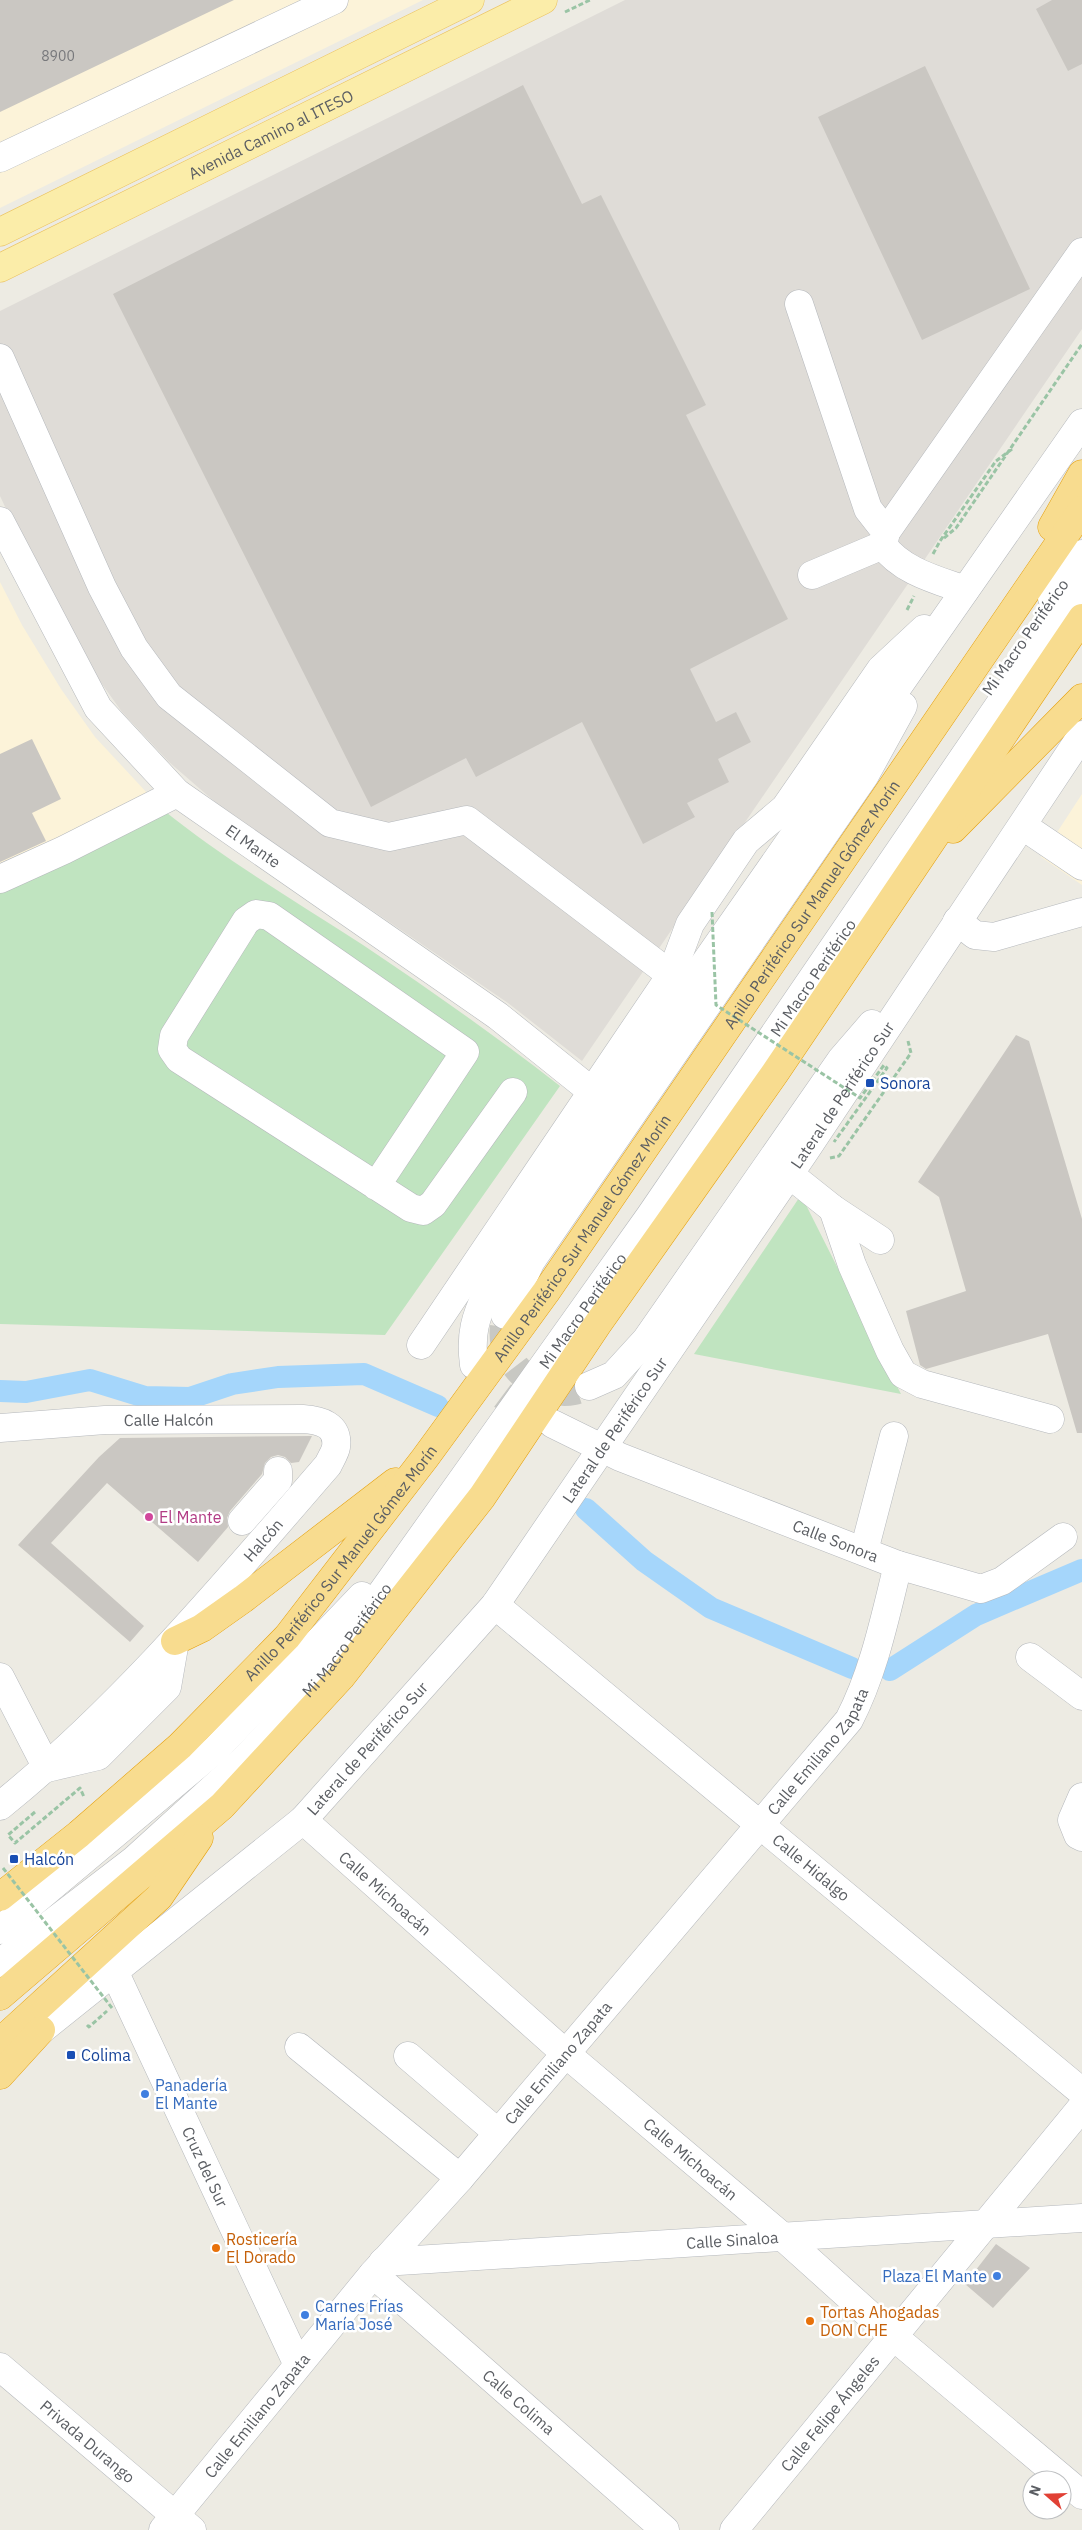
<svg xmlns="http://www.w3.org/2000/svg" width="1082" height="2530" viewBox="0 0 1082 2530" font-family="'IBM Plex Sans',sans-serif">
<rect width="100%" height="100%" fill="#edebe3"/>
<path fill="#fcf3d9" d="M0 0H423L0 208Z
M0 582 22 625 61 689 95 737 162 809 0 893Z
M1082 794V885L1041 857Z"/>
<path fill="#dfdcd7" d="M625 0H1082V329L582 1061 508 1003 222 808 169 762 122 712 92 670 52 606 0 496V311Z"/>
<path fill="#c0e4c0" d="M162 809C225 860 295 901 363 945 430 990 496 1036 560 1086L385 1335 0 1324V893Z
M801 1195 901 1394 694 1354Z"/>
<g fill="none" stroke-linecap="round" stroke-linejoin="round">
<path stroke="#a5d6fb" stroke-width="22" d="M0 1391 26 1392 90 1380 145 1397 190 1398 232 1384 278 1377 364 1374 438 1406
M586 1509 644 1561 711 1608 852 1668
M890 1670 976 1615 1082 1570"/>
</g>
<path fill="#cac7c2" d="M0 0H234L0 112Z
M1052 0H1082V64L1068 71 1036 9Z
M925 66 1030 289 922 340 818 117Z
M523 85 582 204 601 195 706 405 686 415 788 619 690 669 716 722 736 712 751 742 718 759 729 782 687 803 695 817 643 844 582 722 476 777 466 758 371 807 113 294Z
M32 739 61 799 32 813 46 841 0 862V754Z
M1016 1035 1029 1041 1082 1219V1433H1077L1048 1334 926 1369 920 1365 906 1311 966 1291 939 1197 918 1182Z
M312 1436 299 1462 291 1463 285 1457 278 1455 271 1457 265 1463 262 1474 230 1511 227 1518 228 1527 198 1562 107 1483 51 1543 144 1626 130 1642 18 1545 99 1457 120 1438Z
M996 2244 1030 2268 993 2308 965 2284Z"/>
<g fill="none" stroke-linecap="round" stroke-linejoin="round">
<path stroke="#c8c8c3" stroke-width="28" stroke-dasharray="28 14" stroke-linecap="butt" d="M504 1327C499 1363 538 1398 574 1391 579 1390 584 1387 589 1386
M474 1365C492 1391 508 1401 536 1415"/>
<defs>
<g id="minor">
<path d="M0 158 334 0"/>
<path d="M799 304 868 509 886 532"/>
<path d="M0 358 102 587 134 648 169 696 330 823 389 837 467 820 671 975"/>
<path id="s1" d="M0 521 98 708 177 793 498 1016 594 1093"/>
<path d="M812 575 883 545"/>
<path d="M965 590C937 580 901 571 883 545L886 532 1082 252"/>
<path d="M1052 598 1082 554"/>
<path d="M1023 826 1082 866"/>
<path d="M0 879 64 850 177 793"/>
<path d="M957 921 975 935 994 937 1082 912"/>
<path d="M789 1174 833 1209 880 1240"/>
<path d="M376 1186 465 1052 269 916 256 914 246 921 174 1036 172 1049 179 1059 411 1208 423 1211 433 1204 513 1092"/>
<path d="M833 1209 852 1265 890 1351 903 1374 922 1384 1050 1419"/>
<path d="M505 1315 531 1261 865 775 903 706"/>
<path d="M421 1345 671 975 690 924 746 841 785 808 881 669 924 629"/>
<path d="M474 1365C470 1334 475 1318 488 1290L707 960 1082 423"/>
<path d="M589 1386 614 1375 646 1340 841 1060 872 1024"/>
<path id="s2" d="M553 1424 620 1457 898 1565 981 1589 1002 1581 1063 1537"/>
<path id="s3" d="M0 1428 105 1420 303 1419C320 1420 339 1425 336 1447 335 1453 330 1460 328 1465 224 1585 123 1707 0 1806"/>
<path d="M242 1521 278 1480V1471"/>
<path d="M864 1551 894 1436"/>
<path id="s4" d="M495 1605 1082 2092"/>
<path d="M1030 1657 1082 1696"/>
<path d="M0 1677 47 1768 98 1756 167 1687 175 1641"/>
<path d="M1082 1797 1072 1820 1078 1835 1082 1837"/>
<path id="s5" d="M303 1820 565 2053 783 2237 893 2336 1082 2495"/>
<path d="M0 1930 216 1749 362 1596"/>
<path id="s6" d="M0 1963 134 1860 244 1760 324 1674 650 1216 1082 584"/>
<path id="s7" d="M114 1971 297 2363"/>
<path id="s8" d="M41 2030 303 1820 495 1605 805 1151 1082 735"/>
<path d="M299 2047 460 2178"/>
<path d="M408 2056 498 2133"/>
<path id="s9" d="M383 2262 1082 2218"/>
<path id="s10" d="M373 2274 665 2530"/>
<path id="s11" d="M0 2367 192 2530"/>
<path id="s12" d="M163 2530 373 2274 460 2178 849 1720C874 1672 885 1617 898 1565"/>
<path id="s13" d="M734 2530 1082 2107"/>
</g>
<g id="major">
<path d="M0 232 470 0"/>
<path id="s14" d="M0 268 543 0"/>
</g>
<g id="highway">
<path d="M1052 527 1082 474"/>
<path d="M953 829 1082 698"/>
<path d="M175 1641 202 1628 243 1599 395 1482"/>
<path id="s15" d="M0 1897 79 1834 180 1746 287 1637 425 1458 546 1292 1082 510"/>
<path d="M0 1996 222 1806 341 1677 482 1497 597 1325 775 1073 1082 618"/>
<path d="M0 2042 159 1897 199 1838"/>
<path d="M0 2075 41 2030"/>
</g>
</defs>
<use href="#minor" stroke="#b5b8bc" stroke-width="29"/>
<use href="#major" stroke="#ebc25e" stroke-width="29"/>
<use href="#highway" stroke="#e59f0a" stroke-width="29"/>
<path stroke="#9ac4a5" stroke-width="3" stroke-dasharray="5 2.5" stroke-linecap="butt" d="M565 12 590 0
M944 538 956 528 1082 344
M933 554 940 541 996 461 1012 449
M907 610 914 596
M830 1158 839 1156 911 1053 908 1041
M35 1812 8 1835 15 1843 80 1788 84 1797
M87 2025 89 2027 107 2011"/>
<use href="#minor" stroke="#fff" stroke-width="28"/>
<use href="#major" stroke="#fbeda9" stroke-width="28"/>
<use href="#highway" stroke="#f8dc8f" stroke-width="28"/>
<path stroke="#9ac4a5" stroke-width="3" stroke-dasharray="5 2.5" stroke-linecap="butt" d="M712 912 716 1005 860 1098 884 1065 887 1068 834 1142
M3 1868 112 2008"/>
</g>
<g fill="#1a4fb4" stroke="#fff" stroke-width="2">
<rect x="865" y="1078" width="10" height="10" rx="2.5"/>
<rect x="9" y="1854" width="10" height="10" rx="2.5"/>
<rect x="66" y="2050" width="10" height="10" rx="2.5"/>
</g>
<circle fill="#d1479c" stroke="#fff" stroke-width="2" cx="149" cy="1517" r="5"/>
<g fill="#3f7fe0" stroke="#fff" stroke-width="2">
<circle cx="145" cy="2094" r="5"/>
<circle cx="997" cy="2276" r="5"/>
<circle cx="305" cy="2315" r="5"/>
</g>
<g fill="#e8710a" stroke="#fff" stroke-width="2">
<circle cx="216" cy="2248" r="5"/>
<circle cx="810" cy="2321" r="5"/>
</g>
<g text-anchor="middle" stroke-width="5" stroke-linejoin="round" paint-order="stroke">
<g font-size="14" fill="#77787b">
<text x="58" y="61">8900</text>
</g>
<g font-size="16" fill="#5b5e63" stroke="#fff">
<text dy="6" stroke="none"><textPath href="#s14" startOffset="302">Avenida Camino al ITESO</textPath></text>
<text transform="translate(1025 637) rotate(-55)" y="6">Mi Macro Periférico</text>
<text dy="6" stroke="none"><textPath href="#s1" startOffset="420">El Mante</textPath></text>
<text dy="6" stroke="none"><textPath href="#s15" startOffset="1289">Anillo Periférico Sur Manuel Gómez Morín</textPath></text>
<text dy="6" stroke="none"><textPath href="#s6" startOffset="1286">Mi Macro Periférico</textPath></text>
<text dy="6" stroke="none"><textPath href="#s8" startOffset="1241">Lateral de Periférico Sur</textPath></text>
<text dy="6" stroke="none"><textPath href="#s15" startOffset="884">Anillo Periférico Sur Manuel Gómez Morín</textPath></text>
<text dy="6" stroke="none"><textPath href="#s6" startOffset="881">Mi Macro Periférico</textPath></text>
<text dy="6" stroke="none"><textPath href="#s3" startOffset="169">Calle Halcón</textPath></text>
<text dy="6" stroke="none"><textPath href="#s8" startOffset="836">Lateral de Periférico Sur</textPath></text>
<text transform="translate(263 1540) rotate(-49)" y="6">Halcón</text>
<text dy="6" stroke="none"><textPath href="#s2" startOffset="306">Calle Sonora</textPath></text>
<text dy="6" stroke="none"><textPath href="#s15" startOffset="479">Anillo Periférico Sur Manuel Gómez Morín</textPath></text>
<text dy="6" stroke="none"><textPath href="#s6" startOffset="476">Mi Macro Periférico</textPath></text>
<text dy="6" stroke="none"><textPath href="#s8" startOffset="432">Lateral de Periférico Sur</textPath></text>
<text dy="6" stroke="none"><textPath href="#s12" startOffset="1018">Calle Emiliano Zapata</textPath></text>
<text dy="6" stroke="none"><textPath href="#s4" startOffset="411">Calle Hidalgo</textPath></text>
<text dy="6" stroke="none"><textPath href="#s5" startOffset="110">Calle Michoacán</textPath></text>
<text dy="6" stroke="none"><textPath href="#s12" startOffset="612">Calle Emiliano Zapata</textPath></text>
<text dy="6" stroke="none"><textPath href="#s5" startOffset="515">Calle Michoacán</textPath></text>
<text dy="6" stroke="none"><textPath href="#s7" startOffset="216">Cruz del Sur</textPath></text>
<text dy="6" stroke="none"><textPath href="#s9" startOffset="350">Calle Sinaloa</textPath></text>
<text dy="6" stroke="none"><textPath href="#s10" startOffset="194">Calle Colima</textPath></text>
<text dy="6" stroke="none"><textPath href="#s13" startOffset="151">Calle Felipe Ángeles</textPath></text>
<text dy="6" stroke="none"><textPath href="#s12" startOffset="148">Calle Emiliano Zapata</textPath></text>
<text dy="6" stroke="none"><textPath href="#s11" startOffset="115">Privada Durango</textPath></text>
</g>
<g font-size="16" fill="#164399" stroke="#fff" text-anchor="start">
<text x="880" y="1089">Sonora</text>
<text x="24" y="1865">Halcón</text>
<text x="81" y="2061">Colima</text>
</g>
<g font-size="16" fill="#b23c85" stroke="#fff" text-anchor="start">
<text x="159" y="1523">El Mante</text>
</g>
<g font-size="16" fill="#366cbe" stroke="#fff" text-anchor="start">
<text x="155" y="2091">Panadería<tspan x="155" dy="18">El Mante</tspan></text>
<text x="987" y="2282" text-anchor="end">Plaza El Mante</text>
<text x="315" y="2312">Carnes Frías<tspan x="315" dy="18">María José</tspan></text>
</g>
<g font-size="16" fill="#c56008" stroke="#fff" text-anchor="start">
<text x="226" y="2245">Rosticería<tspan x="226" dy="18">El Dorado</tspan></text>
<text x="820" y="2318">Tortas Ahogadas<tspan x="820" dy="18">DON CHE</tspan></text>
</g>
</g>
<g transform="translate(1047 2495) rotate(290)"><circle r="24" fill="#ffffff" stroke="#bdbfc1"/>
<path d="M0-4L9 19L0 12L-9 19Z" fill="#e14135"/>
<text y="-8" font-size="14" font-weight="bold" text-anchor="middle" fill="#5b5e63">N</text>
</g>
</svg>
